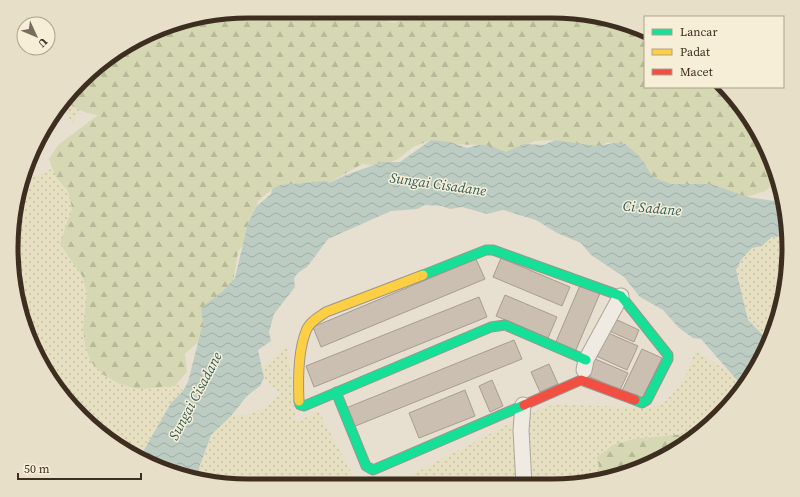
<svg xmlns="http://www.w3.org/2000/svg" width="800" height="497" viewBox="0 0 800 497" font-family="'Source Serif 4',serif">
<defs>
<pattern id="farmland-dots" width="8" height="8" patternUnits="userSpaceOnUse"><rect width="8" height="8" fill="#e6dfc2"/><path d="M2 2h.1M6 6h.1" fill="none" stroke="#c6c0a6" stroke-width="1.8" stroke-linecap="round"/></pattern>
<pattern id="forest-firs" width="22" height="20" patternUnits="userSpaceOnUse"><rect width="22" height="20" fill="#d6d7b3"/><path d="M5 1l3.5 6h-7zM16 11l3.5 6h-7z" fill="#b9b99a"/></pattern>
<pattern id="water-waves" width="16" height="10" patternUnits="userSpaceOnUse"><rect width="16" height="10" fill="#bcccc2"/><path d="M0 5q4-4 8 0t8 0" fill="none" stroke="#a2b0a6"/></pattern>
</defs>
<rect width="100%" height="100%" fill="#e7e0d1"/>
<path fill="url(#farmland-dots)" d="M141 39 83 106 73 123 60 104 116 51Z
M66 162 171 375 183 391 171 403 141 458 104 437 51 380 19 310 11 248 22 183Z
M786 236 781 310 767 339 748 321 736 270 741 260 752 248 762 246 772 237Z
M287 345 296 422 319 412 358 485 218 484 199 479V468L211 435 224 421 231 416 247 415 265 408 280 393 264 378 262 368Z
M695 351 729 372 743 387 740 393 670 454 613 478 567 485H392L528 414 555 404 648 408 663 404 676 390 687 373Z"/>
<path fill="url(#forest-firs)" d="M249 11 372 12 378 18 394 23 423 12 456 20 462 12 582 13 642 29 645 31V87H720L757 130 779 194 770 187 765 191 747 197 671 184 653 177 627 150 608 142 590 151 555 140 534 141 516 152 496 153 478 145 449 144 431 140 413 147 398 159 381 166 362 164 329 183 290 184 272 189 258 201 248 237 238 252 232 288 207 325 199 341 185 354 187 372 175 386 138 389 120 384 104 375 91 362 85 346 83 328 87 293 82 276 60 244 72 208 68 191 56 177 49 159 58 145 98 115 87 113 70 105 125 47 172 24Z
M695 433 670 454 613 478 601 479 597 457 613 445 634 439Z"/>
<path fill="url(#water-waves)" d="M431 140 450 142 467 148 478 145H488L506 152 524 144 544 145 555 140 596 146 616 143 625 144 639 156 653 177 671 184H711L747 197 782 202 787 218 786 236 772 237 762 246 752 248 741 260 736 270 748 320 767 339 743 387 701 339 693 338 679 328 663 310 640 297 624 277 591 255 581 243 557 233 536 220 503 210 487 214 462 207 450 209 442 206 425 205 417 209 391 211 328 239 307 267 299 272 294 278 295 287 274 314 269 332 271 341 258 350 264 378 260 386 247 396 231 416 211 435 199 468V479L157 468 140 457 171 403 183 391 188 382 203 323 201 308 223 291 235 278 248 223 257 206 271 194 272 189 280 185 326 181 329 183 346 175 382 162H400Z"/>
<path fill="#cbbfb2" stroke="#a89c90" d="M501 258 570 287 562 306 493 277Z
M476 259 485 279 321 347 313 327Z
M581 283 601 291 575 352 555 344Z
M505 295 557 317 548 338 496 316Z
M479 297 487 317 314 387 306 366Z
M613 318 639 330 634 342 607 330Z
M606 332 638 346 627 370 596 356Z
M514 340 522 359 353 427 346 408Z
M642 349 662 358 641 401 622 391Z
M593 358 628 373 620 390 586 375Z
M549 364 558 384 540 392 531 372Z
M492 380 503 406 490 412 479 386Z
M465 390 475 416 419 438 409 413Z"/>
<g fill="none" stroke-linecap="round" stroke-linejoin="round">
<defs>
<path id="street" d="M584 370 586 360 621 296
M523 405 521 430 524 485"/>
<path id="fast" d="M423 275 486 250H493L621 296 668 355V359L647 400 642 403 635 400
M336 392 366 466 373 470 524 405
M299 401 300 405 304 406 491 327 505 325 586 360"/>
<path id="slow" d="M299 401C298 380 298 351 306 331 309 322 319 317 326 312L423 275"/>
<path id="jam" d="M524 405 581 380 635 400"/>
</defs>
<use href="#street" stroke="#ada599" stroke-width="17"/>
<use href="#fast" stroke="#9c958a" stroke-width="11"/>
<use href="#slow" stroke="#9c958a" stroke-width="11"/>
<use href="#jam" stroke="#9c958a" stroke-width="11"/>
<use href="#street" stroke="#efebe3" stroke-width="15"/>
<use href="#fast" stroke="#16e098" stroke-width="9"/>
<use href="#slow" stroke="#ffcf43" stroke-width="9"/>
<use href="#jam" stroke="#f24e42" stroke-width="9"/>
</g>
<g text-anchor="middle" stroke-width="3" stroke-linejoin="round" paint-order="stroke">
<g font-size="14" font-style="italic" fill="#2f5d5a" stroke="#f7eed8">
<text transform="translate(438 184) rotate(8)" y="5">Sungai Cisadane</text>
<text transform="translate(652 208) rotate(5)" y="5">Ci Sadane</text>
<text transform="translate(195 396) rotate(-62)" y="5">Sungai Cisadane</text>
</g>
</g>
<path d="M0 0H800V497H0ZM248 18H552A230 230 0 0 1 782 248V249A230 230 0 0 1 552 479H248A230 230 0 0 1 18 249V248A230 230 0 0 1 248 18Z" fill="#e8dfc9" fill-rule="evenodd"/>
<path fill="none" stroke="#3d2e20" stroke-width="5" d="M248 18H552A230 230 0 0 1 782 248V249A230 230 0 0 1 552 479H248A230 230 0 0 1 18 249V248A230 230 0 0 1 248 18Z"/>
<rect x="644" y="16" width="140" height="72" fill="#f7eed8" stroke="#ada18e"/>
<rect x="652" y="29" width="20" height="6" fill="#16e098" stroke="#ada18e"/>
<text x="680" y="36" font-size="12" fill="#3d2e20">Lancar</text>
<rect x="652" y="49" width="20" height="6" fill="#ffcf43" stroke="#ada18e"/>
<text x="680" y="56" font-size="12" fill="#3d2e20">Padat</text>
<rect x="652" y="69" width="20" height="6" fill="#f24e42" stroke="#ada18e"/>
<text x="680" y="76" font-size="12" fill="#3d2e20">Macet</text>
<g transform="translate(36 36) rotate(134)"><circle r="19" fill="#f7eed8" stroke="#ada18e"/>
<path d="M0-3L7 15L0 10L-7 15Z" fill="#786c5e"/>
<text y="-6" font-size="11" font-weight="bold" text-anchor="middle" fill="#3d2e20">U</text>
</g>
<path d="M18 473v6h123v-6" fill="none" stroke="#3d2e20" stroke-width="2"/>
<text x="24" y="473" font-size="12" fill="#3d2e20" stroke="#f7eed8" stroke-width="3" paint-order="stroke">50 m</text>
</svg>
